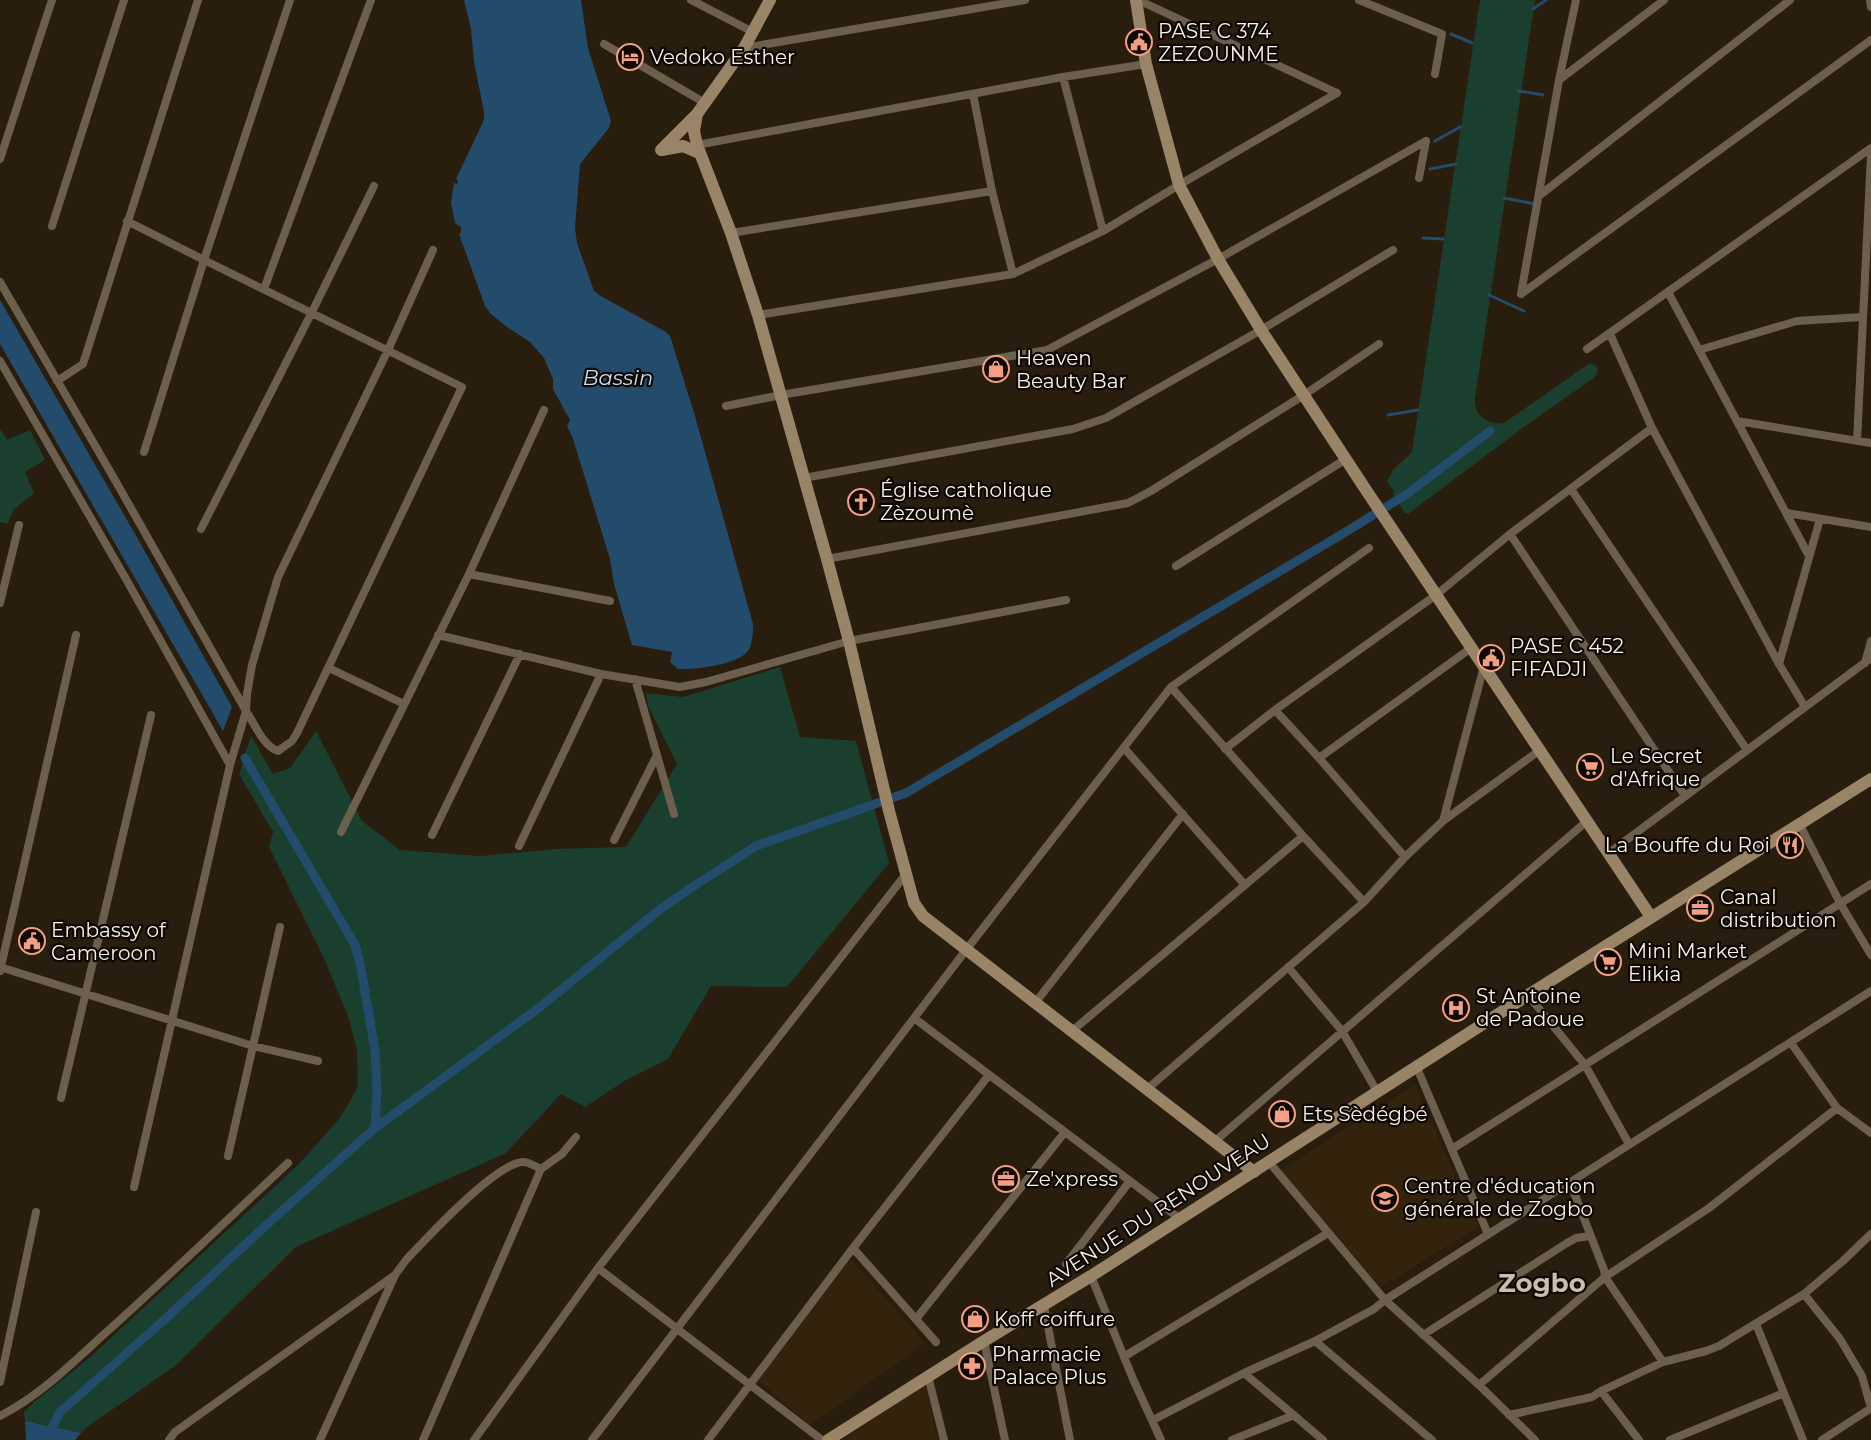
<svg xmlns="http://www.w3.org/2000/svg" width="1871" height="1440" viewBox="0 0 1871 1440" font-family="Montserrat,sans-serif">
<rect width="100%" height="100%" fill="#291d0d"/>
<path fill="#33230c" d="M1415 1085 1478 1227 1381 1287 1280 1170Z
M851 1259 925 1343 810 1425 757 1379Z
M925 1385 938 1440H842Z"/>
<path fill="#1a3f2e" d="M1480 0H1535L1475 398C1474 416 1487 425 1504 423L1590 363 1595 365 1598 370 1595 377 1524 427 1408 514 1405 513 1393 495 1394 491 1387 481 1393 470 1412 452Z
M0 428 7 440 30 430 45 460 25 472 34 493 14 509 7 524 0 522Z
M780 667 800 737 856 741 889 863 787 987 711 986 668 1059 626 1080 585 1107 561 1094 506 1153 296 1247 175 1366 87 1427 81 1433 25 1421 24 1412 34 1402 88 1359 298 1165 340 1118 358 1087 357 1050 348 1016 323 956 269 847 273 832 239 774 251 736 273 774 290 768 316 731 362 821 400 850 480 856 556 849 626 847 677 764 648 706 646 693 683 697Z"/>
<path fill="#234b6b" d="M464 0H581L588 48 611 121 609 128 580 164 575 228 577 243 594 291 599 295 666 332 670 336 695 416 753 624C753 631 753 646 747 652 735 665 695 670 678 669L670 662 672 652 632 645 614 584 610 559 573 439 567 426 570 420 553 389V379L544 358 530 342 507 327 491 314 485 306 459 234 461 233V227L455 223 451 203 454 183 457 184 458 180 456 179 484 120V112L474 62 471 29Z
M0 300 134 532 232 707 223 731 0 344Z
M25 1421 81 1433 75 1440H26Z"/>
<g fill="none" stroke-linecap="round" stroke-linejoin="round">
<path stroke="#234b6b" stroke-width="3" d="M1533 9 1546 0
M1451 34 1472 43
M1519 91 1543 95
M1435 141 1460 127
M1430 169 1456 164
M1504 198 1535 204
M1423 238 1443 239
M1489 295 1524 311
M1388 415 1418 410"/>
<path stroke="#234b6b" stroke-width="9" d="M245 758 355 945 361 968 375 1051 377 1091 375 1128
M48 1440 49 1434 60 1412 163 1321 263 1228 375 1128 540 1007 659 910 691 888 756 846 906 793 1349 530 1407 494 1490 431"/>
<path stroke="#6d5f4e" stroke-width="8" d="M691 0 753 32
M1138 0 1337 93
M1359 0 1442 34 1435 74
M1870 0 1871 7
M604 44 705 103
M744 48 1025 0
M1063 77 1103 231
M1559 80 1664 0
M973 94 992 191 1013 274
M697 145 1063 77 1146 64
M0 159 52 0
M1419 178 1426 141
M1540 195 1790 0
M52 226 124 0
M731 233 992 191
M0 282 111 473 246 711C255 724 263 746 278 751L292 741 297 733 462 387 204 260 127 221
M264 289 371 0
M1668 292 1809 556
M1521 294 1871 40
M1521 294 1559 80 1576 0
M758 315 1013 274 1103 231 1179 185 1337 93
M1610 334 1652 428 1779 664 1805 707
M1587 349 1871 148
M1699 350 1797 321 1862 317
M0 361 126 579 230 765
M57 381 83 364 198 0
M726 406 781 395 1047 350 1218 259 1426 141
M1737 421 1871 443
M1857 441 1871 155
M144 452 204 260 290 0
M804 478 1073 429 1106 418 1261 330 1393 250
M1571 489 1747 750
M1787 513 1871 527
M201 529 312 312 374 186
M1510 534 1685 796
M827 559 1128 503 1151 491 1304 395 1379 344
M1176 566 1346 459
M469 574 610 601
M0 603 19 525
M438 635 601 674 680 687 706 682 849 641 1066 600
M1865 663 1871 641
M1779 664 1820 519
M329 668 404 704
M635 679 674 814
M1171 687 1303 836 1364 902
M1275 710 1319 758 1405 857
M1124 748 1245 885
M1225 749 1275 710 1436 595 1510 534 1652 428
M1319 758 1471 648
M1443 821 1484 666
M1800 825 1840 903 1871 955
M341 832 469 574 544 410
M432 835 520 654
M614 840 657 755
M519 846 601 674
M1609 853 1871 658
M0 967 253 1046 318 1061
M1288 967 1342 1031 1378 1093
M0 971 76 635
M1528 995 1585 1065 1629 1144
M1035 1003 1183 814
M914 1018 1179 1218
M1072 1031 1303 836
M1791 1043 1837 1108 1871 1133
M1417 1068 1488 1234
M1146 1090 1364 902 1405 857 1443 821 1540 750
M61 1098 151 715
M1214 1142 1587 821
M1452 1149 1871 884
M228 1156 280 927
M1269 1162 1385 1300 1479 1385 1535 1440
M1570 1182 1604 1270 1605 1277 1663 1362
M134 1187 230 765 246 711 247 694 252 665 278 577 388 350 433 250
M853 1248 936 1342
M1066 1264 1130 1181
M598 1268 822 1440
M1091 1276 1133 1379 1161 1440
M1804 1294 1840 1339 1862 1376 1871 1408
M1044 1306 1070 1440
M916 1319 1065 1132
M1756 1324 1803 1440
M1423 1335 1567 1243 1576 1238 1590 1236
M984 1341 1005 1440
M1315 1341 1432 1440
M1125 1356 1328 1233
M1244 1373 1323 1440
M928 1376 944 1440
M0 1382 36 1212
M1479 1385 1605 1277 1709 1208 1837 1108
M1601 1391 1639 1440
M1509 1415 1592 1397 1601 1391 1663 1362 1706 1351 1719 1346 1804 1294 1843 1261 1871 1234
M0 1416C43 1394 75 1360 111 1328 171 1274 229 1218 288 1163
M1153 1420 1244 1373 1315 1341 1374 1309 1385 1300 1871 991
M169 1440 175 1432 395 1275
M320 1440 395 1275 406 1260C426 1239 497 1161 524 1162 529 1162 536 1167 541 1169
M423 1440 541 1169 562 1154 576 1137
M474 1440 598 1268 906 874
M592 1440 966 950 1171 687 1369 548
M708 1440 853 1248 989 1075
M1232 1440 1294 1415
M1670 1440 1784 1393
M1822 1440 1871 1408"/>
<path stroke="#9a8468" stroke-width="12" d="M770 0 744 48 697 114 694 131 697 145 731 233 758 315 827 559 849 641 889 811 914 903 923 916 1254 1172
M1136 0 1146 64 1179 185 1218 259 1261 330 1366 490 1651 917
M661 150 696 115
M662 150 683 146 699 153
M828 1440 984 1341 1091 1276 1528 995 1871 779"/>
</g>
<defs>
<symbol id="civic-ring" viewBox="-11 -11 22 22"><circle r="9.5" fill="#0d0803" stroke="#f39f84" stroke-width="1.5"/><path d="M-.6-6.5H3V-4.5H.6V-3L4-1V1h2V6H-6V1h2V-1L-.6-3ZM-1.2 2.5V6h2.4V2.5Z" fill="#f39f84"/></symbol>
<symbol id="hotel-ring" viewBox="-11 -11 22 22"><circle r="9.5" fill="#0d0803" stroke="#f39f84" stroke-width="1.5"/><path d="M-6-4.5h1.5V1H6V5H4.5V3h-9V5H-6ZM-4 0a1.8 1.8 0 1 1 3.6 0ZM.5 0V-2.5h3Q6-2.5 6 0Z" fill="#f39f84"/></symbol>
<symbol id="shop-ring" viewBox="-11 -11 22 22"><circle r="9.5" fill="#0d0803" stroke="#f39f84" stroke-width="1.5"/><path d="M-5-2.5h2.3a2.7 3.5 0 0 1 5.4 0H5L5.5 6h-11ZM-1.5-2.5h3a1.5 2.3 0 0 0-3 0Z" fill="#f39f84"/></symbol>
<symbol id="church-ring" viewBox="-11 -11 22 22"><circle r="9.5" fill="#0d0803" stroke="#f39f84" stroke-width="1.5"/><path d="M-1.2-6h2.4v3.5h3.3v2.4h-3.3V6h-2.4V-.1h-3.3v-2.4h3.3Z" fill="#f39f84"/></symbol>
<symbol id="supermarket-ring" viewBox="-11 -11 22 22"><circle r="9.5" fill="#0d0803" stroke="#f39f84" stroke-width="1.5"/><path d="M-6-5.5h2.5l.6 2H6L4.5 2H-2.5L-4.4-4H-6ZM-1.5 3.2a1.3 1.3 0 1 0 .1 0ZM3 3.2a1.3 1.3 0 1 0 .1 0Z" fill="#f39f84"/></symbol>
<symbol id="restaurant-ring" viewBox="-11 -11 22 22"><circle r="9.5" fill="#0d0803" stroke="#f39f84" stroke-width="1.5"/><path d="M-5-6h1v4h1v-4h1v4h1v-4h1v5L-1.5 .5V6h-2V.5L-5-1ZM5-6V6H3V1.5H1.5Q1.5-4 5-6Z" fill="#f39f84"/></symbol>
<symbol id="office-ring" viewBox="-11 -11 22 22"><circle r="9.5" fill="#0d0803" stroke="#f39f84" stroke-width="1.5"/><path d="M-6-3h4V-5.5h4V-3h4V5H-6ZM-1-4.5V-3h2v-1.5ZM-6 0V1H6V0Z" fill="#f39f84"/></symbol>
<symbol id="hospital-ring" viewBox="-11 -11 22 22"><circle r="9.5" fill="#0d0803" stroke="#f39f84" stroke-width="1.5"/><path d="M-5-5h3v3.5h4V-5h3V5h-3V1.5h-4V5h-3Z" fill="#f39f84"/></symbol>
<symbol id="university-ring" viewBox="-11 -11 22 22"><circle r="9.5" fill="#0d0803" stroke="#f39f84" stroke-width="1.5"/><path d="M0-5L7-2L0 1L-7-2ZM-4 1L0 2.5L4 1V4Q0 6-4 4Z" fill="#f39f84"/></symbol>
<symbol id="pharmacy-ring" viewBox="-11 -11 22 22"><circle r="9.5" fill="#0d0803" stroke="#f39f84" stroke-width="1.5"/><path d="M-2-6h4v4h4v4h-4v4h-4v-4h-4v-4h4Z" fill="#f39f84"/></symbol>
</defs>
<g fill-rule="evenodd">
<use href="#civic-ring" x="1124" y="27" width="30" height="30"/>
<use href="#hotel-ring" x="615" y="42" width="30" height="30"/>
<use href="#shop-ring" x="981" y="354" width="30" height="30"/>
<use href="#church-ring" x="846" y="487" width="30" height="30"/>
<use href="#civic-ring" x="1476" y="643" width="30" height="30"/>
<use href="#supermarket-ring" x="1575" y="752" width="30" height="30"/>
<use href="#restaurant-ring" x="1775" y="830" width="30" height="30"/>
<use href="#office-ring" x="1685" y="893" width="30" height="30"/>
<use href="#civic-ring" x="17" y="926" width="30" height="30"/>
<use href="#supermarket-ring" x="1593" y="947" width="30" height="30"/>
<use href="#hospital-ring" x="1441" y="993" width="30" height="30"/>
<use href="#shop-ring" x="1267" y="1099" width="30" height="30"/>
<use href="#office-ring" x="991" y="1164" width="30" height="30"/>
<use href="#university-ring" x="1370" y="1183" width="30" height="30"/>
<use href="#shop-ring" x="960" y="1304" width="30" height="30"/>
<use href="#pharmacy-ring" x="957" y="1351" width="30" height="30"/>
</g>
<g text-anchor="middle" stroke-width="4.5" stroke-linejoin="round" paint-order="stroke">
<g font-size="20" fill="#faf2e8" stroke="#0d0803" text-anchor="start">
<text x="1158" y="38">PASE C 374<tspan x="1158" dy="23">ZEZOUNME</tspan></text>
<text x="650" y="64">Vedoko Esther</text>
<text x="1016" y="365">Heaven<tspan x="1016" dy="23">Beauty Bar</tspan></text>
<text x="880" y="497">Église catholique<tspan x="880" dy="23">Zèzoumè</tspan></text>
<text x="1510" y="653">PASE C 452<tspan x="1510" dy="23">FIFADJI</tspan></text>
<text x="1610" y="763">Le Secret<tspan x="1610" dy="23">d'Afrique</tspan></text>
<text x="1770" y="852" text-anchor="end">La Bouffe du Roi</text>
<text x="1720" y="904">Canal<tspan x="1720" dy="23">distribution</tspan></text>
<text x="51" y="937">Embassy of<tspan x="51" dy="23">Cameroon</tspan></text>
<text x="1628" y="958">Mini Market<tspan x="1628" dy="23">Elikia</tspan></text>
<text x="1476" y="1003">St Antoine<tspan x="1476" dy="23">de Padoue</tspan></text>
<text x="1302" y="1121">Ets Sèdégbé</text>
<text x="1026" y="1186">Ze'xpress</text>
<text x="1404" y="1193">Centre d'éducation<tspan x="1404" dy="23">générale de Zogbo</tspan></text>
<text x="994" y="1326">Koff coiffure</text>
<text x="992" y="1361">Pharmacie<tspan x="992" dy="23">Palace Plus</tspan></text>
</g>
<g font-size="20" fill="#faf2e8" stroke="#0d0803">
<text transform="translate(1158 1210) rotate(-33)" y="7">AVENUE DU RENOUVEAU</text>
</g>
<g font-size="21" font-style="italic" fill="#c5ddf3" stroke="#0d0803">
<text x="618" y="385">Bassin</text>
</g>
<g font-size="26" font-weight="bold" fill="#cdbda9" stroke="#0d0803">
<text x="1542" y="1292">Zogbo</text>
</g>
</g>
</svg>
